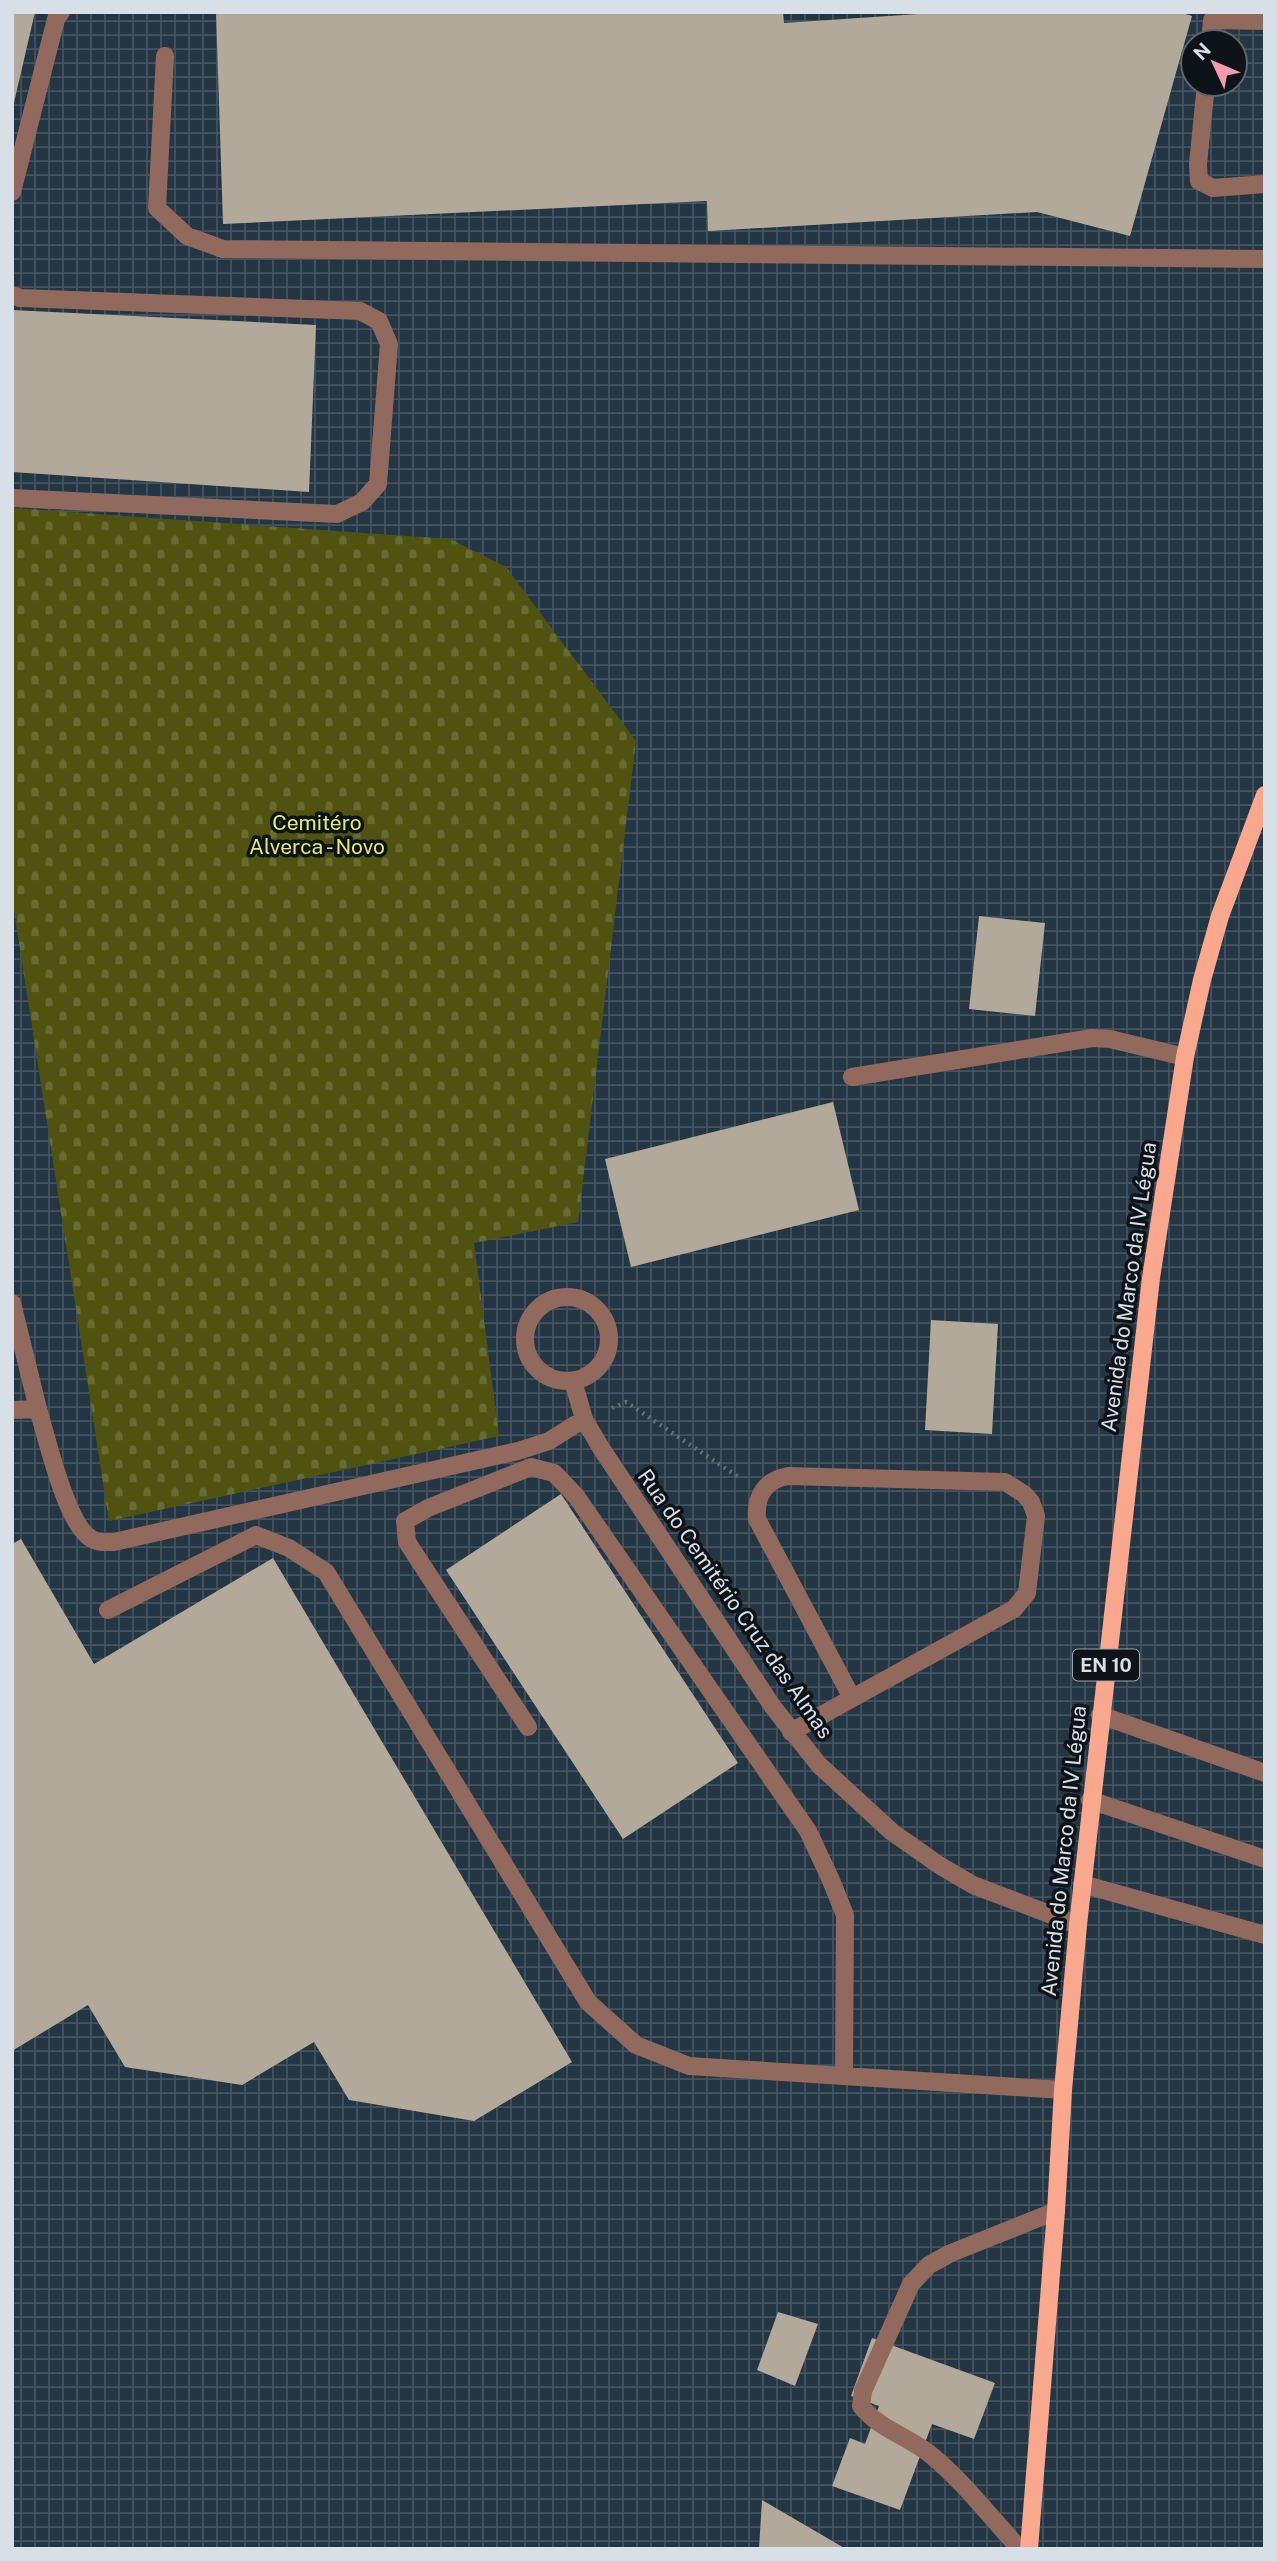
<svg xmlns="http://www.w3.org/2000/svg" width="1277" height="2561" viewBox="0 0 1277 2561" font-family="'Public Sans',sans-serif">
<defs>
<pattern id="industrial-grid" width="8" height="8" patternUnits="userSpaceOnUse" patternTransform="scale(1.75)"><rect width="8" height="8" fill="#243644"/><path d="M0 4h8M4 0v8" fill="none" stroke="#43535f"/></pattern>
<pattern id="cemetery-stones" width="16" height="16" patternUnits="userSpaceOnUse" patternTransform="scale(1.75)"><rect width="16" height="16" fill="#4f530f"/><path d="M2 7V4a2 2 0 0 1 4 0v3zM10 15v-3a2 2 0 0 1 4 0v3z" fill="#686b32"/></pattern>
</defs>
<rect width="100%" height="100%" fill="#202c35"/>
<path fill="url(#industrial-grid)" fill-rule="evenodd" d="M12 12H1265V2549H12ZM1193 42H1235V84H1193Z"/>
<path fill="url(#cemetery-stones)" d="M12 508 450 539 506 567 636 741 578 1222 474 1243 499 1436 109 1521 12 898Z"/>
<path fill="#b3a99a" d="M12 12H35L13 107H12Z
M216 12H783L784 23 948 12H1179L1192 16 1130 236 1037 212 708 231 707 201 223 224Z
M12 310 316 325 309 492 12 472Z
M979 916 1045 923 1035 1016 969 1009Z
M833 1102 859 1210 631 1267 605 1159Z
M931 1320 998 1324 992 1434 925 1430Z
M561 1494 738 1763 623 1839 446 1570Z
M21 1539 94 1664 273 1558 572 2062 474 2121 349 2100 314 2042 242 2085 125 2067 88 2005 12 2051V1544Z
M778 2312 818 2324 795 2386 757 2370Z
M872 2338 995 2383 974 2439 932 2424 900 2510 832 2486 850 2438 865 2444 879 2406 851 2396Z
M762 2500 846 2549H759Z"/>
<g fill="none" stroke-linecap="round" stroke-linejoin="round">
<path stroke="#657078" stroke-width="4.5" stroke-dasharray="2 5" stroke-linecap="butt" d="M612 1408 626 1402 740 1478"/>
<path stroke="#916a5d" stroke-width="18" d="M1210 42 1212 20 1265 21
M165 56 157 208 187 236 223 249 1265 259
M1206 84 1198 164 1199 181 1213 188 1265 184
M12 192 56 19 61 12
M12 295 20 298 360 311 379 321 389 344 378 484 362 502 337 514 12 498
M852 1077 1092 1038 1110 1039 1185 1057
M525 1339a42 42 0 1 1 84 0a42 42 0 1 1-84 0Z
M12 1303 38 1409
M573 1381 584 1419 601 1448 773 1707 819 1765 892 1832 939 1865 973 1885 1078 1925
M12 1410 38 1409C47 1438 67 1527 92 1539 98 1543 107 1542 114 1542L518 1451 549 1441 584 1419
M108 1610 256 1535 289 1548 326 1572 588 2002 636 2045 689 2066 1063 2090
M1100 1715 1265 1773
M528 1727 407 1542 405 1521 428 1508 531 1467 554 1473 576 1496 808 1831 830 1878 845 1915 844 2076
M791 1732 1014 1609 1027 1593 1036 1516 1031 1502 1024 1494 1005 1482 788 1476C765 1480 755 1497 757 1519L852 1698
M1090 1800 1265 1859
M1082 1884 1265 1935
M1020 2549C991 2518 964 2482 931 2455 908 2436 880 2430 861 2406L863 2391 911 2284 929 2265 951 2253 1056 2211"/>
<path stroke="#f9a88e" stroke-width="18" d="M1029 2549 1056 2211 1063 2090 1078 1925 1151 1278 1185 1057 1202 980 1220 916 1265 795"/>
</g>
<g text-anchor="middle" stroke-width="7" stroke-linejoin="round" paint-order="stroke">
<rect fill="#0e1318" stroke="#9ba2a9" stroke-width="2" x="1073" y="1649.5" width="66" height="31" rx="5"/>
<g font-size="19" font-weight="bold" fill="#d8e0e7">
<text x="1106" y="1672">EN 10</text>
</g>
<g font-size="21" fill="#e2ec6e" stroke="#0e1318">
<text x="317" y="830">Cemitéro<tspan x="317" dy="24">Alverca - Novo</tspan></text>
</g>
<g font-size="21" fill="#d8e0e7" stroke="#0e1318">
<text transform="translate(1129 1287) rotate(-82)" y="7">Avenida do Marco da IV Légua</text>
<text transform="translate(735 1604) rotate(55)" y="7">Rua do Cemitério Cruz das Almas</text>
<text transform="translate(1064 1851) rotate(-84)" y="7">Avenida do Marco da IV Légua</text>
</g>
</g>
<rect width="1277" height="2561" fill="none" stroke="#d8e0e7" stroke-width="28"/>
<g transform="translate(1214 63) rotate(314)"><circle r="33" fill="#0e1318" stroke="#5f656b" stroke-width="2"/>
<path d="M0-5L12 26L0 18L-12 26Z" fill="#f29ab0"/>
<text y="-10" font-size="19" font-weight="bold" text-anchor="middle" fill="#d8e0e7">N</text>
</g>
</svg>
